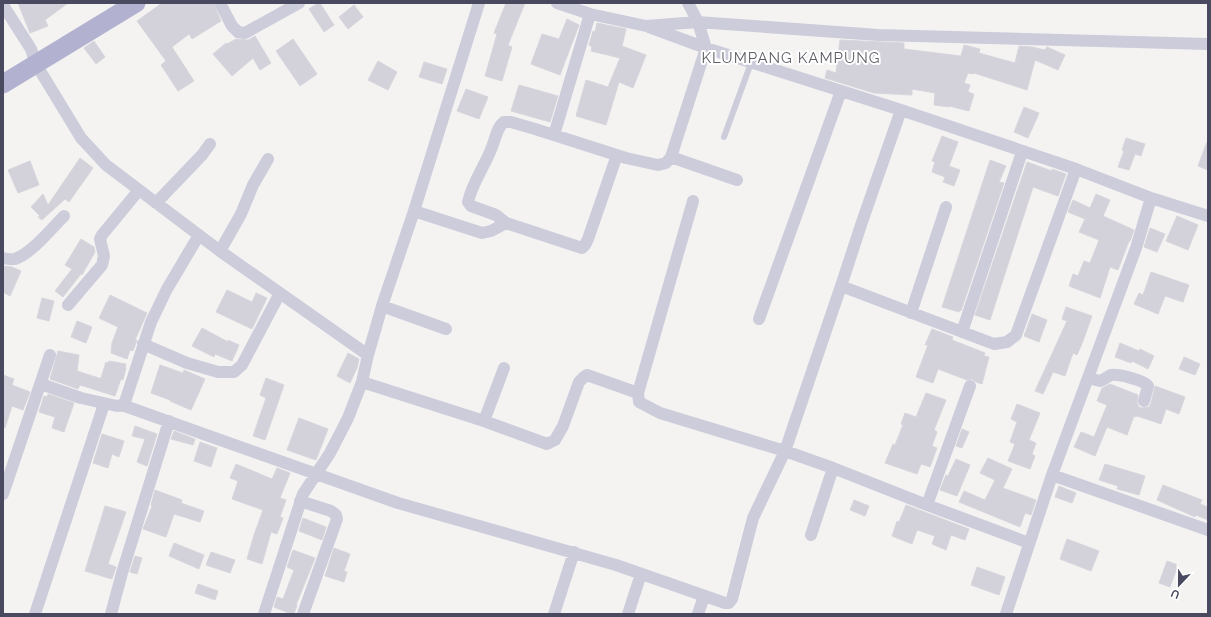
<svg xmlns="http://www.w3.org/2000/svg" width="1211" height="617" viewBox="0 0 1211 617" font-family="Raleway,sans-serif">
<rect width="100%" height="100%" fill="#f4f3f2"/>
<path fill="#d3d1d9" stroke="#d8d6dd" d="M18 3H68L45 20 48 26 30 33Z
M162 3H213L221 21 192 39 189 34 172 47 194 81 178 91 161 65 166 61 137 21Z
M318 3H320L334 25 324 32 309 9Z
M506 3H525L508 45 512 47 502 81 485 76 497 34 494 33Z
M354 5 363 17 348 29 339 17Z
M567 19 579 25 560 75 531 64 542 34 559 39Z
M597 23 626 29 622 46 646 55 633 88 619 82 606 125 576 116 586 80 608 87 620 58 591 51 592 47 589 45 593 31 595 32Z
M255 36 271 63 260 70 253 58 232 76 213 54 226 43 227 44 236 39 248 40Z
M293 39 317 74 300 86 276 51Z
M840 40 904 43V49L961 56 964 45 980 49 979 53 1015 63 1019 46 1032 47 1045 50 1047 47 1065 55 1058 70 1035 60 1027 90 974 73 973 74 968 73 964 83 970 85 968 92 974 94 969 111 949 106V107L934 105 935 93 912 89V95L874 93 825 78 827 70 836 73Z
M94 41 105 57 96 64 84 48Z
M378 61 397 72 388 90 368 80Z
M424 62 447 69 442 84 419 77Z
M519 85 558 96 550 122 511 111Z
M466 89 488 97 479 119 457 111Z
M1024 107 1039 113 1028 138 1014 132Z
M942 136 958 142 949 166 960 170 954 186 943 182 945 177 932 172 935 162 932 161Z
M1126 138 1145 144 1141 156 1135 154 1129 170 1118 167 1124 151 1122 150Z
M1207 142H1208V170L1198 166Z
M80 158 93 168 69 202 65 199 42 220 38 217 40 216 31 207 43 194 48 205Z
M990 160 1006 166 999 182 1004 183 961 311 960 310 959 312 942 307Z
M30 161 39 185 18 193 8 170Z
M1027 162 1052 171V169L1066 174 1058 196 1033 187 990 320 975 315Z
M1096 194 1110 200 1103 216 1134 230 1130 241H1129L1118 270 1110 267 1100 298 1069 286 1073 274 1078 276 1084 261 1090 263 1099 240 1079 232 1085 219 1068 212 1073 200 1090 208Z
M1177 216 1198 225 1188 250 1166 241Z
M1150 228 1165 234 1157 252 1144 247Z
M81 239 94 247 95 252 82 275 81 274 63 297 55 291 72 269 65 265Z
M3 266 12 267 21 271 10 296 3 292Z
M1151 272 1189 285 1183 302 1165 296 1158 314 1134 304 1139 293 1143 295Z
M227 290 252 302 256 293 267 298 252 329 216 312Z
M110 295 147 313 135 340H137L133 351 130 350 127 359 111 353 112 343 118 327 99 318Z
M42 298 54 301 49 321 37 318Z
M1066 307 1092 316 1083 341 1077 355 1073 353 1065 376 1053 372 1043 394 1035 391 1067 321 1062 319Z
M1032 314 1047 320 1039 342 1024 336Z
M77 321 92 327 86 343 71 337Z
M202 328 228 342V340L239 345 232 361 215 354 214 357 192 346Z
M932 329 953 337 952 340 985 353 984 356 989 357 982 384 976 382 972 379 967 380 938 369 933 383 916 377 928 345H925Z
M1120 343 1139 351 1140 349 1154 356 1148 369 1132 361 1131 363 1115 357Z
M58 351 79 355 77 371 99 378H101L106 362 108 363 109 361 126 364 125 368H126L123 380 121 379 115 396 80 385 78 389 50 379Z
M348 353 359 359 357 368 350 383 337 376Z
M1184 357 1200 364 1195 375 1179 369Z
M160 365 183 373 184 370 205 379 191 410 170 401V400L151 393Z
M3 375 14 379 12 385 30 392 23 410 12 406 5 428 3 427Z
M266 378 284 385 265 440 253 436 266 398 260 395Z
M1110 384 1138 395 1137 403 1139 407 1142 408 1149 407 1151 403 1155 386 1185 397 1179 414 1166 409 1161 424 1137 416 1136 417 1134 416 1127 435 1107 427 1095 456 1074 447 1081 432 1094 437 1107 405 1097 401 1102 388Z
M926 393 946 400 934 430 937 432 932 446 937 448 930 467 921 464 917 474 885 463 893 444 895 445 903 425 901 424 905 413 916 417Z
M48 394 74 403 64 432 52 428 55 417 39 412 44 396 47 397Z
M1017 404 1040 413 1029 440 1036 443 1032 454 1035 456 1030 469 1008 461 1015 444 1010 442 1017 422 1011 419Z
M299 418 328 429 316 460 287 450Z
M135 426 157 434 147 466 137 462 145 439 132 436Z
M962 429 969 432 962 448 956 446Z
M174 431 195 439 193 445 171 439Z
M102 434 124 441 119 457 112 454 108 468 93 463Z
M200 442 217 448 211 467 194 461Z
M988 458 1012 469 1003 488 1036 500 1031 515 1025 513 1020 527 959 502 964 491 985 500 995 480 980 473Z
M956 459 970 465 957 496 940 490 946 475 948 476Z
M236 464 272 479 277 468 290 473 280 498 286 500 280 517 283 518 277 534 271 532 262 564 247 559 254 535 263 510 232 499 238 481 230 478Z
M1105 464 1145 476 1139 495 1117 489 1118 486 1099 480Z
M1163 485 1202 500 1200 504 1208 507V520L1196 515 1195 517 1157 500Z
M1059 486 1076 493 1072 503 1055 497Z
M155 490 182 500 181 503 204 511 200 522 174 514 166 537 143 529 152 506 151 505Z
M854 500 869 506 865 516 850 510Z
M906 505 969 529 965 540 951 535 946 550 932 544 935 536 917 530 912 544 892 536 897 521 899 522Z
M105 506 126 512 108 564 116 567 112 579 85 571Z
M303 518 326 527 322 540 299 531Z
M1067 539 1099 551 1091 571 1060 559Z
M174 543 204 555 199 569 169 556Z
M334 548 350 554 344 571 347 572 344 582 325 576Z
M293 550 315 558 296 605H297L294 614H291L274 607 277 597 283 599 294 570 287 567Z
M211 552 235 560 230 573 206 565Z
M135 556 142 558 137 574 130 572Z
M1167 561 1178 565 1170 587 1159 583Z
M977 567 1005 577 999 595 971 585Z
M198 584 218 591 215 600 195 593Z"/>
<g fill="none" stroke-linecap="round" stroke-linejoin="round">
<path stroke="#ccccdb" stroke-width="6" d="M724 137 751 63"/>
<path stroke="#ccccdb" stroke-width="12" d="M220 3 232 26 238 32 245 33 299 3
M557 3 590 14 646 26 698 22 878 35 1208 44
M3 5 31 49 36 64 81 138 106 165 220 251 368 355
M649 27 706 48 901 110 1076 169 1151 198 1208 216
M554 135 590 14
M671 157 737 180
M693 201 638 393 639 402 660 413 785 451 833 468 927 505 1029 543
M156 203 202 155 210 144
M414 211 482 233 491 231 506 223 582 248 585 245 588 239 617 155
M506 223 496 215 471 206 468 202C472 183 485 166 492 147 495 140 497 127 504 122H511L535 129 626 158 658 165 666 163 671 157 706 48 698 22 688 3
M220 251 241 214 253 185 268 159
M3 258C7 259 11 260 15 259 32 253 51 229 64 216
M841 286 994 344 1007 342 1016 335 1076 169
M68 305 102 265 104 256 100 239 102 235 139 190
M382 306 446 329
M911 313 946 207
M759 319 841 91
M962 332 1022 152
M143 344 187 363 218 372H234L242 365 280 293
M1088 378 1100 381C1104 380 1108 376 1111 375 1118 374 1144 380 1148 386L1144 401
M362 382 484 421 547 444 555 440 563 426 579 382 584 377 587 375 638 393
M41 384 81 398 117 406 122 405 125 402 151 322 167 289 199 235
M122 405 398 503 616 565 725 603H729L732 599 753 518 785 451 841 286 862 222 901 110
M484 421 504 368
M1052 475 1208 530
M3 494 50 355
M300 501 331 511 336 515 337 519 303 614
M927 505 970 386
M811 535 833 468
M35 614 104 404
M111 614 122 573 169 421
M264 614 303 494 330 453 348 418 362 382 368 355 382 306 414 211 479 3
M554 614 574 552
M628 614 641 574
M698 614 704 596
M1006 614 1052 475 1136 248 1151 198"/>
<path stroke="#b2b2d0" stroke-width="19" d="M3 84 136 3"/>
</g>
<g text-anchor="middle" stroke-width="4" stroke-linejoin="round" paint-order="stroke">
<g font-size="15" letter-spacing="1" fill="#5f5e67" stroke="#fff">
<text x="791" y="63">KLUMPANG KAMPUNG</text>
</g>
</g>
<rect width="1211" height="617" fill="none" stroke="#494a60" stroke-width="8"/>
<g transform="translate(1179 585) rotate(202)" stroke="#ffffff" stroke-width="3" paint-order="stroke">
<path d="M0-3L7 15L0 10L-7 15Z" fill="#494a60"/>
<text y="-6" font-size="11" font-weight="bold" text-anchor="middle" fill="#494a60">U</text>
</g>
</svg>
